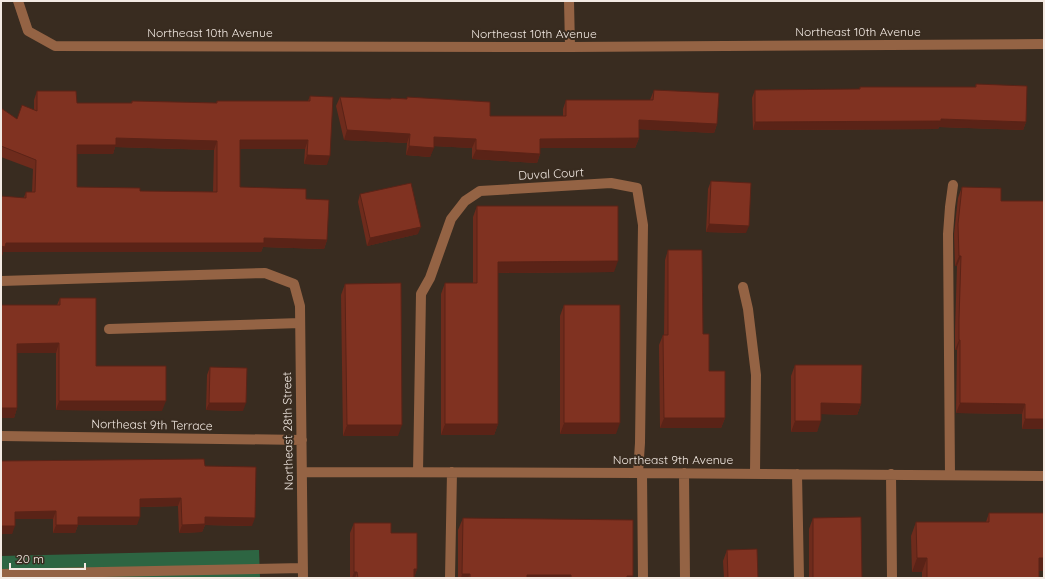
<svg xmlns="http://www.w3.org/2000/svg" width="1045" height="579" viewBox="0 0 1045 579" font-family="Quicksand,sans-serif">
<rect width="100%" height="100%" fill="#392c20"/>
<path fill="#2d6542" d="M259 550 260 578H1V556Z"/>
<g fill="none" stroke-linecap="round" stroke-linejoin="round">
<path stroke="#946344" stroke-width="10" d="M18 1 28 31 55 46 570 47 1044 44
M569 1 570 47
M1 281 265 273 294 284 300 306 303 578
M743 287 748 309 756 375 755 473
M109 329 300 323
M1 436 302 440
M302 472 638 473 1044 476
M418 472 421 294 430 278 451 219 465 201 480 191 611 183 637 188 643 225 640 443 638 473
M642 473 643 578
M684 473 685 578
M797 474 799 578
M891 474 892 578
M950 475 948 234 950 207 953 185
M1 574 303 568
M450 578 452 472"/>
</g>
<path fill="#6e2b1c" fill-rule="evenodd" d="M976 84 1026 122 1023 130 939 127 938 129 753 130 752 98 755 90 859 89 860 87H975Z
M654 90 717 124 714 133 639 129V138L635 148H540V154L537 163 472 159V148L434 146 430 157 406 155 407 143 344 140 336 106 340 97 390 99 391 98 407 99V97L490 116H563V109L566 100H650Z
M37 91 77 103H131L132 101 216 103 217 101H308L310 96 327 165 304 164 305 149H240V187L306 199 327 240 324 249 263 247 261 252H3L2 256H1L26 192H32L33 169 1 157V108L17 119 34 110V100ZM115 147 214 150 213 192 140 191 77 187V154H113Z
M711 181 746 233 706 232 708 189Z
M962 187 1001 201 1044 429H1022V414L956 413 957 350H955V330L957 266H955L954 234 958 198Z
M360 194 418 234 367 246 358 202Z
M477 206 614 272 498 273V424L494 435H441V294L445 283H473V217Z
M668 250 703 334 709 371 725 418 721 428H660L659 345 663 335H664L665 260Z
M345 284 398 436H343L341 295Z
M60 298 96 366 162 411 56 410V353H17V408L14 418H1V305H57Z
M564 305 616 434H560V316Z
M795 365 861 404 857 415 821 414 817 432H791V376Z
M210 367 243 411 206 410 207 375Z
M1 461 205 466 252 526 205 525 202 532 179 533 178 506 140 507 137 525H78L75 533H53V519H15L12 534Z
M989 513H1044V571H1039V578H922V572H912L911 536 916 522H986Z
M463 518 632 578H458V530Z
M813 518 862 578H809V529Z
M354 523 391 533 417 569 414 578H350V533Z
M727 550 758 578H724L723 561Z"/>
<path fill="#5a2317" d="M941 119 1026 122 1023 130 939 127 938 129 753 130 755 122Z
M639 120 717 124 714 133 635 129Z
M347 130 410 134 407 143 344 140Z
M434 137 476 139 472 148 431 146Z
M116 138 217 141 214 150 115 147 113 154H74L77 145Z
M639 138 635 148H537L540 139Z
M240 140H308L305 149H236Z
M409 146 434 148 430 157 406 155Z
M476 150 540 154 537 163 472 159Z
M307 155 330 156 327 165 304 164Z
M709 224 749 226 746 233 706 232Z
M421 227 418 234 367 246 370 238Z
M264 238 327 240 324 249 263 247 261 252H3L2 256H1V246L6 243Z
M959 256H961L957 266H955Z
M618 261 614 272 494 273 498 262Z
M959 340H960L957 350H955Z
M59 343 56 353H14L17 344Z
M59 401H166L162 411 56 410Z
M209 403H246L243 411 206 410Z
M821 403 861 404 857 415 817 414Z
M960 403 1025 404 1022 414 956 413Z
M1 408H17L14 418H1Z
M664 418H725L721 428H660Z
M1025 419H1044V429H1022Z
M795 421H821L817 432H791Z
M564 423H620L616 434H560Z
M445 424H498L494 435H441Z
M347 425H402L398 436H343Z
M181 498 178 506 137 507 140 499Z
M56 511 53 519H12L15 512Z
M78 517H140L137 525H78L75 533H53L56 525Z
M205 517 255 518 252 526 205 525 202 532 179 533 182 525Z
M1 526H15L12 534H1Z
M917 558H927L922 572H912Z
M1039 558H1044V571H1034Z
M414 569H417L414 578Z
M354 572H357L355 578H352Z
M462 574H470L468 578H461Z
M527 575H571L570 578H525Z
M627 576H633L632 578H627Z"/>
<path fill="#803221" stroke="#5a2317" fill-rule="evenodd" d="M976 84 1027 86 1026 122 941 119V121L755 122V90L860 89V87H976Z
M654 90 719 93 717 124 639 120V138L540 139V154L476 150V139L434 137V148L409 146 410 134 347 130 340 97 391 99V98L407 99V97L490 102V116H566V100H653Z
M37 91H76L77 103H132V101L217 103V101H310V96L333 97 330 156 307 155 308 140H240V187L306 189V199L329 200 327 240 264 238V243H6L5 247 1 246V196L26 198V192H35L36 160 1 146V108L17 119 22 105 37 111ZM116 138 217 141V192L140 191V188L77 187V145H116Z
M711 181 751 183 749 226 709 224Z
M411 183 421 227 370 238 360 194Z
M962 187 1001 188V201H1044V419H1025V404L960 403V340H959V319L961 256H959L958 224Z
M477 206H618V261L498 262V424H445V283H477Z
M668 250H702L703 334H709V371H725V418H664L663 335H668Z
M401 283 402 425H347L345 284Z
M60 298H96V366H166V401H59V343L17 344V408H1V305H60Z
M564 305H620V423H564Z
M795 365H862L861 404 821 403V421H795Z
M210 367 247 368 246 403H209Z
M204 459 205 466 256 467 255 518 205 517V524L182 525 181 498 140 499V517H78V525H56V511L15 512V526H1V461Z
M989 513H1044V558H1039V578H927V558H917L916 522H989Z
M861 517 862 578H813V518Z
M463 518 633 520V576H627V578H571V575H527V578H470V574H462Z
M354 523H391V533H417V569H414V578H358L357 572H354Z
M757 549 758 578H728L727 550Z"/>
<g text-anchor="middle" stroke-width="4" stroke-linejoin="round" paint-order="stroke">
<g font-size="12" fill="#f3eae3" stroke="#392c20">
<text x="858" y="36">Northeast 10th Avenue</text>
<text x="210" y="37">Northeast 10th Avenue</text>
<text x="534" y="38">Northeast 10th Avenue</text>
<text transform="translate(551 174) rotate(-3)" y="4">Duval Court</text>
<text transform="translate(152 425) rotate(1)" y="4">Northeast 9th Terrace</text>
<text transform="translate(288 431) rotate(-91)" y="4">Northeast 28th Street</text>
<text x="673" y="464">Northeast 9th Avenue</text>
</g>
</g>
<rect width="1045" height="579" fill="none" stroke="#f3eae3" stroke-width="4"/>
<path d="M10 563v6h75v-6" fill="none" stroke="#f3eae3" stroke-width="2"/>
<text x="16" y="563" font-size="12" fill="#f3eae3" stroke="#392c20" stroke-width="3" paint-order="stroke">20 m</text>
</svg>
